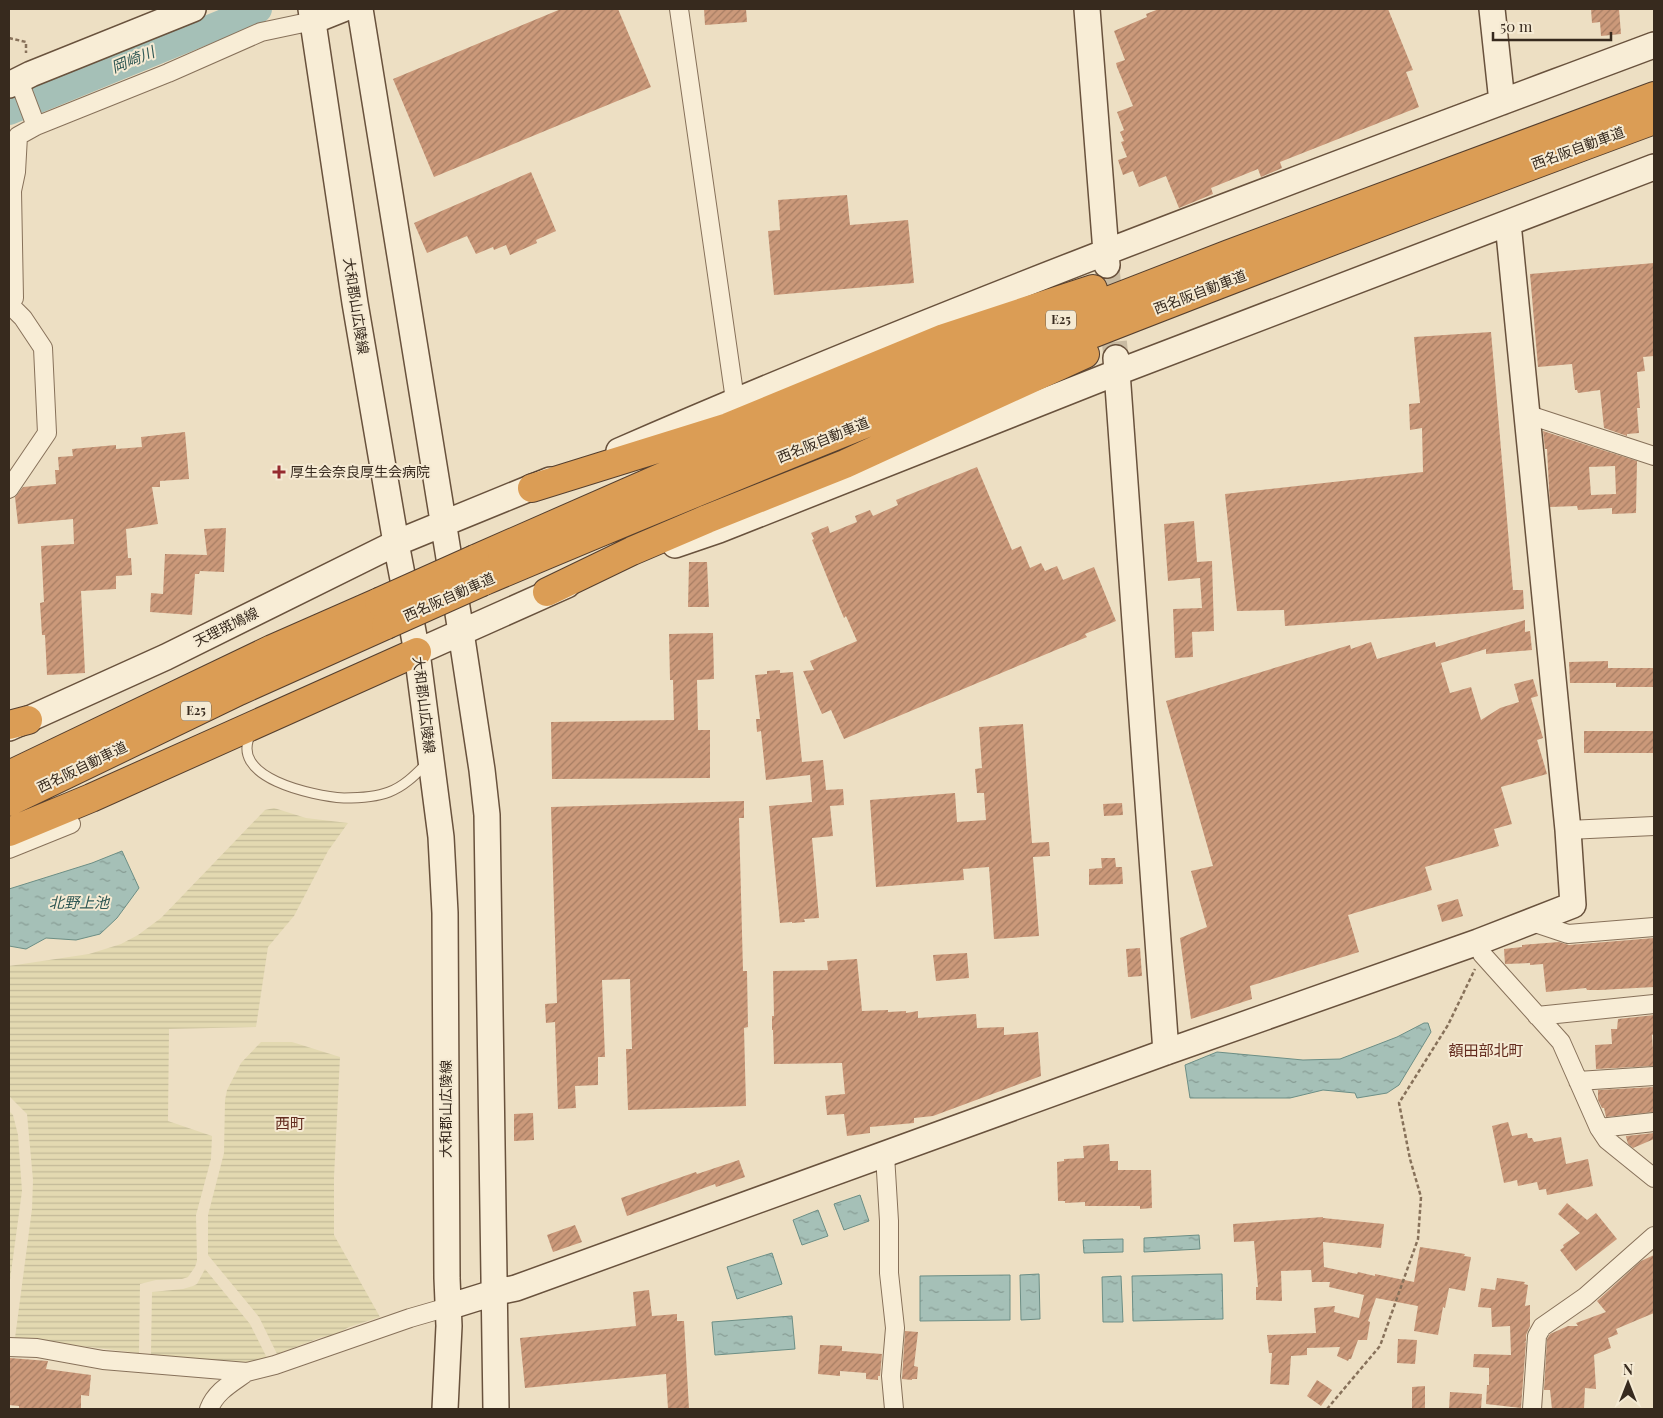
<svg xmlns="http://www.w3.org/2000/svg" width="1663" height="1418" viewBox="0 0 1663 1418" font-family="'Playfair Display','Noto Sans JP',serif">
<defs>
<pattern id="farmland-rules" width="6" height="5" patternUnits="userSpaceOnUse" patternTransform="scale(1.25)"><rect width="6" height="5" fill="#e3d9b1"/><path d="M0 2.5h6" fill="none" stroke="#c3ba98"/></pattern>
<pattern id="water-ripples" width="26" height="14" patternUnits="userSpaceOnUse" patternTransform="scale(1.25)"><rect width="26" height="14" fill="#a5c0b7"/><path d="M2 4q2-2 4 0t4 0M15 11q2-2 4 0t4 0" fill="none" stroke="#879c94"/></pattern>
<pattern id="building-hatch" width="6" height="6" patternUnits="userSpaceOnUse" patternTransform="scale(1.25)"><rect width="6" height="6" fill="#cb997a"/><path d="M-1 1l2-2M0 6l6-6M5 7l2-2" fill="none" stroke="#a67d63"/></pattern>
</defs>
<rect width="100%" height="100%" fill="#eddfc3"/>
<path fill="url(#farmland-rules)" d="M274 808 306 818 348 823 328 851 294 916 268 947 256 1027 169 1029 168 1121 212 1136 211 1159 196 1215 197 1261 195 1267 188 1277 182 1279 156 1280 140 1284 139 1353 15 1338 32 1209 33 1180 27 1114 9 1096V966L89 954 121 944 138 935 161 918 265 810Z
M261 1042H292L340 1057 334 1177V1235L380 1317 349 1327 333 1336 322 1337 277 1354 259 1317 208 1255V1215L224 1153 225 1100 227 1090 241 1063Z
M9 1111 13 1115 18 1135 22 1191 10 1280H9Z
M205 1269 250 1324 267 1358 253 1362H219L151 1354 152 1292 183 1289 193 1286 197 1284Z"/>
<path fill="url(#water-ripples)" stroke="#6c8e85" d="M122 851 139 888 117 918 100 934 76 940 46 938 26 949 9 946V889L92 863Z
M1424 1023H1428L1431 1032 1399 1085 1387 1093 1357 1098 1355 1093 1323 1090 1290 1098H1190L1185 1065 1217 1052 1303 1060 1340 1059 1397 1037Z
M860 1195 869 1221 844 1230 834 1204Z
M818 1210 828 1236 802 1245 793 1220Z
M1199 1235 1200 1249 1144 1252V1238Z
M1123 1239V1252L1084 1253 1083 1240Z
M772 1253 782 1284 737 1299 727 1267Z
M1039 1274 1040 1319 1021 1320 1020 1275Z
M1222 1274 1223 1319 1133 1321 1132 1276Z
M1010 1275V1320L920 1321V1276Z
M1121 1276 1123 1322H1103L1102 1277Z
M792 1316 795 1349 715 1355 712 1322Z"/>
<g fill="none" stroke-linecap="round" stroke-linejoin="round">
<path stroke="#a5c0b7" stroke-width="28" d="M9 111 258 9"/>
</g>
<path fill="url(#building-hatch)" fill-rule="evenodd" d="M561 9H618L651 87 434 177 393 79Z
M704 9H746L747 22 705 25Z
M1159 9H1388L1413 70 1406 72 1419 107 1280 162 1282 168 1261 177 1258 169 1211 188 1213 194 1179 208 1166 176 1139 187 1133 171 1123 175 1118 160 1127 157 1121 142 1124 141 1120 132 1124 130 1117 112 1133 106 1117 67 1116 63 1125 60 1114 31 1147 17 1146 14Z
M1591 9H1619L1621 34 1601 36 1600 22 1592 23Z
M531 172 556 231 536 240 537 243 510 255 506 245 494 250 493 247 476 254 467 236 427 253 414 223Z
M847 195 850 225 908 220 914 283 774 295 768 231 780 230 778 200Z
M1654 263V356L1643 357 1645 371 1637 372 1640 408H1637L1639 433 1627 434V436L1604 428 1600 390 1578 393 1577 390H1575L1572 364 1538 367 1530 274Z
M1491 332 1513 590H1523L1524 609 1285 626 1284 610 1237 611 1225 494 1423 472 1422 428 1410 430 1409 404 1420 403 1414 337Z
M1543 431 1637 461 1636 513 1612 514V508L1578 510 1577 506 1550 507 1547 449H1545ZM1615 466 1616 494 1591 495 1589 467Z
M185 432 189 479 160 481V487H152L158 524 126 529 128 558H131L132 575 116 576V589L81 591 85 673 47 675 45 635H42L40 603 44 602 41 546 74 544 73 519 18 524 15 497 23 487 56 484 55 470H59L58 457 73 456 72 449 116 445V449L142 447 141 437Z
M977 467 1012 550 1021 546 1030 568 1041 563 1045 571 1057 566 1063 580 1094 567 1116 621 1085 634 1087 637 844 739 831 710 822 714 803 671 814 670 810 661 857 641 846 616 844 618 836 599 812 540 814 539 811 533 828 526 830 533 857 522 855 516 870 510 873 516 898 505 896 500Z
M1194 521 1197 562 1212 561 1214 631 1192 632 1193 657 1175 658 1173 609 1202 608 1200 578 1168 581 1164 524Z
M226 528 224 572 200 571 199 574H195L192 615 150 612 151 593 163 594 165 554 207 555 204 529Z
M689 562H707L709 607H688Z
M1525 620V632L1530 631 1532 650 1486 654V649L1441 663 1450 693 1471 687 1481 720 1500 708 1519 702 1514 684 1533 679 1538 696 1531 698 1543 738 1537 740 1547 774 1501 787 1512 824 1494 829 1499 846 1425 867 1432 890 1348 915 1359 952 1250 986 1252 999 1191 1019 1180 938 1207 927 1191 871 1213 866 1166 701 1350 645 1351 649 1371 642 1377 659 1435 642 1436 647Z
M713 633 714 679 697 680 698 730H710V778L552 779 551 722 674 720 673 680H670L669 634Z
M1608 661V668H1654V687H1616V683H1570L1569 662Z
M780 670V673L793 672 802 762 823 760 826 790 843 789 844 805 830 806 833 836 812 838 819 918 804 919 805 922 792 923V922L780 923 769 806 812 802 810 775 766 780 761 731 757 732 756 719H760L755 675 767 674V671Z
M1023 724 1032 843 1049 842 1050 856 1033 857 1039 936 994 939 989 867 963 869 964 880 876 887 870 800 955 793 957 822 986 820 984 793H977L975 769 982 768 979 727Z
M1584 731H1654V753H1584Z
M744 801V818H739L743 971H747L748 1027 744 1028 746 1106 628 1110 626 1049H632L630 979 602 980 605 1057H598V1085L575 1086 576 1108 558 1109 555 1022 546 1023 545 1004 557 1003 551 807Z
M1122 803 1123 815 1104 816 1103 804Z
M1101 858H1115L1116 867H1122L1123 884 1089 885V869L1102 868Z
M1458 899 1463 916 1442 922 1437 905Z
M1654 938V987L1600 990H1587L1586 988 1546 992 1543 964 1530 965V963L1505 964 1504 949 1522 947V945L1559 942 1569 945Z
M1140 948 1142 976 1128 977 1126 949Z
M967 953 969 978 936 981 933 955Z
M857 959 862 1011 888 1010V1012L906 1011V1013L918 1011V1018L976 1014 977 1028 1004 1027V1035L1038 1032 1041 1076 933 1116 914 1118V1123L870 1127V1133L847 1136 844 1114 827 1115 825 1096 845 1094 842 1063 774 1064 773 1030H772V1016H774L773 971 828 970 827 961Z
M1654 1015V1034L1652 1035 1654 1066 1596 1069 1595 1045 1612 1044 1611 1029H1617L1618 1019Z
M1654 1087V1112L1606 1117 1604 1108H1602L1598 1100V1090Z
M533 1113 534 1140 514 1141V1114Z
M1508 1122 1512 1136 1527 1133 1528 1138H1532L1534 1142 1561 1137 1566 1164 1588 1159 1593 1186 1547 1195 1546 1189 1539 1190 1537 1182 1518 1186 1517 1180 1504 1183 1492 1126Z
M1654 1133V1139L1633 1148 1628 1144 1626 1137V1136Z
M1109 1144 1110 1161H1118V1170H1151L1152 1208 1140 1209V1206H1085V1202L1065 1203V1201H1058L1057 1162 1064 1161V1159L1084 1158 1083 1146Z
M739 1160 745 1177 716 1187 715 1184 627 1216 621 1198 696 1172 697 1174Z
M1567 1203 1587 1220 1596 1213 1617 1239 1576 1271 1560 1250 1564 1247 1563 1245 1580 1233 1558 1214Z
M1323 1217V1218L1384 1224 1381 1248 1323 1242 1324 1267 1357 1274 1358 1272 1375 1276V1274L1414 1282 1420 1247 1465 1254 1464 1256 1471 1257 1465 1291 1449 1288 1445 1308 1443 1307 1438 1335 1414 1331 1418 1306 1376 1298 1368 1321 1370 1322 1367 1340H1358L1351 1359H1349L1348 1361 1337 1356 1340 1347 1307 1348V1355L1291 1356 1289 1385 1270 1384 1272 1353H1269L1267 1335 1316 1333 1314 1308 1335 1306 1334 1312 1359 1318 1364 1295 1329 1287 1330 1282H1312L1311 1270 1281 1271 1282 1301 1256 1300V1287H1258L1254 1241 1234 1242 1233 1224Z
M575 1225 582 1242 553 1252 547 1235Z
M1654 1255V1313L1616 1329 1618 1334 1608 1338 1611 1348 1594 1355 1596 1389 1585 1388 1584 1409H1552L1550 1390H1544L1547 1339 1550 1334 1568 1326H1578L1576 1323 1606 1312 1597 1301 1641 1261Z
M1497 1278 1525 1282 1524 1284 1528 1285 1525 1306 1530 1305V1326L1526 1335V1341L1524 1343 1526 1342 1521 1408 1486 1404 1487 1385H1489V1368L1473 1367 1474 1354 1511 1355 1510 1326 1492 1327 1491 1308 1478 1307 1481 1288 1495 1290Z
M649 1290 652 1316 677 1314V1321H684L689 1409H668L666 1374 525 1388 520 1338 636 1326 633 1292Z
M905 1331 918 1332 914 1366 918 1367 917 1379H912V1380L902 1379Z
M1398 1339 1417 1340 1415 1364 1397 1363Z
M820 1345 842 1346V1351L882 1354 880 1376H878V1380L866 1379V1373L840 1371V1376L818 1374Z
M10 1358 48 1361 46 1369 91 1375 89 1396 81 1395V1409H19V1406L9 1405Z
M1317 1380 1332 1390 1321 1406 1307 1396Z
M1425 1386V1408H1412V1387Z
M1450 1392 1482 1394 1481 1409H1449Z"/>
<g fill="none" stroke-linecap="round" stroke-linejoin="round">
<path stroke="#c9bba2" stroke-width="25" stroke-dasharray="25 12" stroke-linecap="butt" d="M1107 268 1116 358"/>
<defs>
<path id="lane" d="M252 732C225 778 314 796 344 798 358 798 376 797 389 792 405 786 416 774 428 762"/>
<path id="street" d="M679 9 735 400
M19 81 36 126
M9 305 14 298 12 191 16 172 18 136 36 126 168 73 261 32 313 21
M1526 414 1654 456
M9 489 47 433 43 348 23 318 10 305
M1568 830 1654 826
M9 849 71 824
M1532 922 1568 934 1654 927
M1478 942 1482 954 1561 1042 1599 1128 1607 1140 1654 1178
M1537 1016 1654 1004
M1578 1081 1654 1076
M1599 1128 1654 1122
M885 1155 889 1221V1273L895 1328 891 1376 894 1409
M9 1347 37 1348 103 1360 247 1372 275 1365 410 1318 448 1307
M209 1409C216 1391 232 1383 247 1372
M1532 1409 1537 1336 1542 1327 1585 1297 1654 1236"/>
<path id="secondary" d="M311 9 355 303 396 543 417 652 441 837 445 913 447 1278 449 1326 445 1409
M360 9 461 632 482 770 487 815 496 1409
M1087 9 1107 265
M1492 9 1502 102
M313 21 343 9
M9 85 31 74 193 9
M1116 358 1166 1052
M619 451C959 303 1307 175 1654 45
M675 545 719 530 1118 372 1654 167
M417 652 567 585
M9 728 166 657 396 543 550 480
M448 1307 493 1293 516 1288 1166 1052 1478 942 1573 905 1568 830 1508 223"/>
<path id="highway" d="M532 488 728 427 944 338 1093 289
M475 559 662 477 927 371 1229 254 1654 96
M482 582C869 418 1260 266 1654 120
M547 592 632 551 707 519 845 464 1085 354
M9 725 28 720
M9 775 272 649 379 602
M9 802 239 691 386 625
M9 832 91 798 417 652"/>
</defs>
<use href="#lane" stroke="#87715a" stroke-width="11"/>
<use href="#street" stroke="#87715a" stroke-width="20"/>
<use href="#secondary" stroke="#69523d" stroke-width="28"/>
<use href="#highway" stroke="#553f2e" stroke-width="30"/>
<path stroke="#87715a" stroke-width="2.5" stroke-dasharray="4 2.5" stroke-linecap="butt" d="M9 38 26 42V53
M1327 1409 1380 1346 1418 1239 1421 1197 1410 1159 1399 1103 1448 1025 1475 969"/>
<use href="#lane" stroke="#f8edd6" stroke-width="9"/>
<use href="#street" stroke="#f8edd6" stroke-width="18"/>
<use href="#secondary" stroke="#f8edd6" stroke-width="25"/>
<use href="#highway" stroke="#db9d55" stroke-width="28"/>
<defs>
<path id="highway-bridge" d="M379 602 475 559
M386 625 482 582"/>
</defs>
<use href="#highway-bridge" stroke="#553f2e" stroke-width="30" stroke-linecap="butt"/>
<use href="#highway-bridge" stroke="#db9d55" stroke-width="28"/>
</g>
<path fill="#952b2f" stroke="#f5ead3" stroke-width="2" d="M276.5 464.5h5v5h5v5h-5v5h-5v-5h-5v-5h5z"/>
<g text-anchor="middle" stroke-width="4" stroke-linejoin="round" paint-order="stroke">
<g fill="#f5ead3" stroke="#706454" stroke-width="1">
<rect x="1046" y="310.5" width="30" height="19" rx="4"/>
<rect x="181" y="701.5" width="30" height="19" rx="4"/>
</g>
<g font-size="12" font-weight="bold" fill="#372a1e">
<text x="1061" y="324">E25</text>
<text x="196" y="715">E25</text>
</g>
<g font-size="14" fill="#372a1e" stroke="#f5ead3">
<text transform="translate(1578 148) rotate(-20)" y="5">西名阪自動車道</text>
<text transform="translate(1200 292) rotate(-21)" y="5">西名阪自動車道</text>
<text transform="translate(356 306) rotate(81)" y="5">大和郡山広陵線</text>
<text transform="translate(823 440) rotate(-22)" y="5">西名阪自動車道</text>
<text transform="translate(449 597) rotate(-24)" y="5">西名阪自動車道</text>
<text transform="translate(226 627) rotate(-26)" y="5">天理斑鳩線</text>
<text transform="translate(424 705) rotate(83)" y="5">大和郡山広陵線</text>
<text transform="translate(82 767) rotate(-26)" y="5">西名阪自動車道</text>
<text transform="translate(446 1109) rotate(-90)" y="5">大和郡山広陵線</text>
</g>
<g font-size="14" fill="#372a1e" stroke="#f5ead3" text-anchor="start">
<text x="290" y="477">厚生会奈良厚生会病院</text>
</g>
<g font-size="15" font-style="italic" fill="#2e5753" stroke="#f5ead3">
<text transform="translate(133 60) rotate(-22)" y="5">岡崎川</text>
<text x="79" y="908">北野上池</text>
</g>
<g font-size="15" fill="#632b1e" stroke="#f5ead3">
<text x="1486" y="1056">額田部北町</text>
<text x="290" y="1129">西町</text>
</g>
</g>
<rect width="1663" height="1418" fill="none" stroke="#372a1e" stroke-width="20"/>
<g transform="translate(1628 1383)" stroke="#f5ead3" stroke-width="4" paint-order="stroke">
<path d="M0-4L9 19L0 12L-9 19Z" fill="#372a1e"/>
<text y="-8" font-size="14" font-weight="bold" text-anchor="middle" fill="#372a1e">N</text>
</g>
<path d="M1493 32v8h118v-8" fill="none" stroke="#372a1e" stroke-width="2.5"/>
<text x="1500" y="32" font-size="15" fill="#372a1e" stroke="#f5ead3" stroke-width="4" paint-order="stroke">50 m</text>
</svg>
